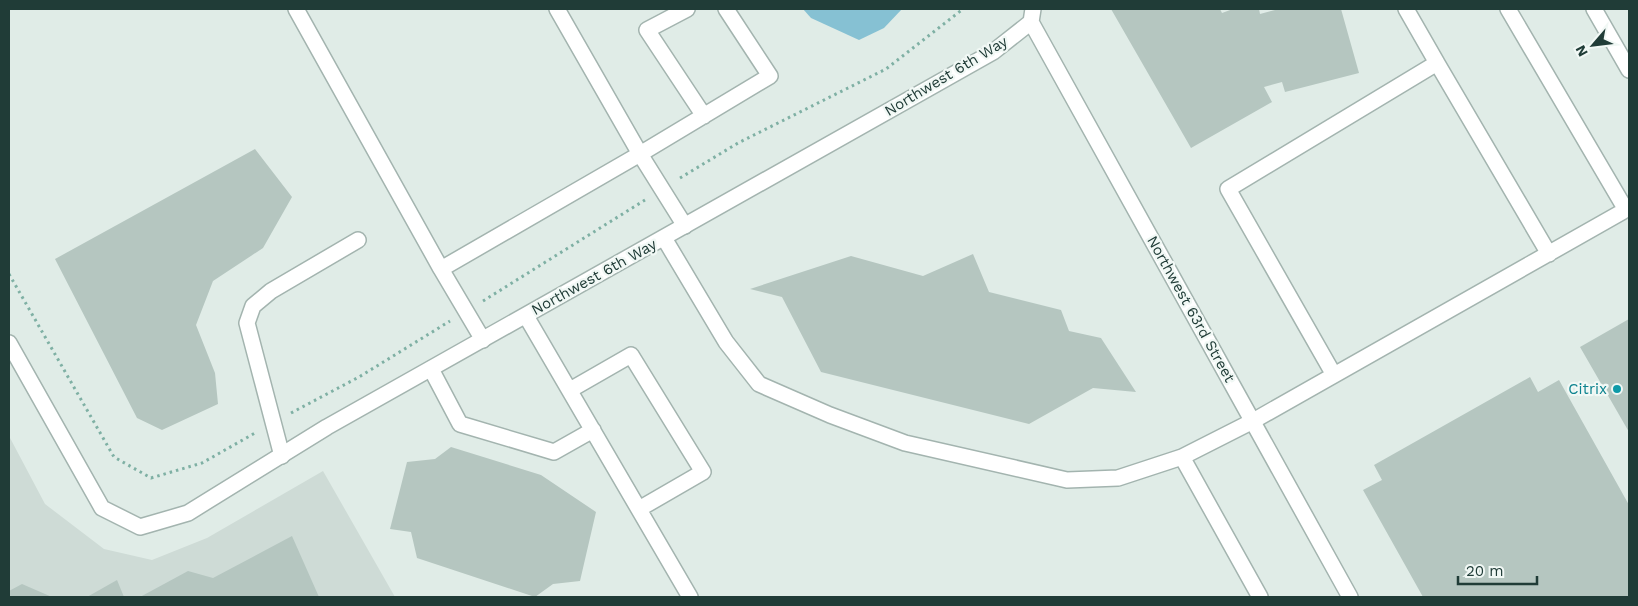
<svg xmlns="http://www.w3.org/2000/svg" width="1638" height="606" viewBox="0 0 1638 606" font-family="'Work Sans',sans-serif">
<rect width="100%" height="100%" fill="#e0ece7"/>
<path fill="#cedbd6" d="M9 436 45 504 104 549 152 560 207 538 323 471 395 597H9Z"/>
<path fill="#86c1d3" d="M803 9H902L884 28 859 40 811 18Z"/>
<path fill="#b5c6c0" d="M1111 9H1220L1222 13 1233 9H1259L1260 14 1279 9H1341L1359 73 1285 92 1282 82 1264 87 1272 102 1191 148Z
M255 149 292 197 263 248 213 281 196 325 215 373 218 404 162 430 137 418 55 259Z
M973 254 989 292 1061 310 1069 331 1101 338 1136 392 1093 388 1029 424 821 372 782 297 750 289 851 256 923 276Z
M1629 319V432L1580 347Z
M1530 377 1538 392 1559 380 1629 505V597H1423L1363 490 1382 480 1374 465Z
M451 447 541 475 596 512 580 581 553 584 535 597 417 558 411 532 390 529 407 462 435 459Z
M292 536 319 597H140L188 571 213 578Z
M117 580 124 597H87Z
M22 584 52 597H9V591Z"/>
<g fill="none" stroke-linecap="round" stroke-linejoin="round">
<defs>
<path id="lane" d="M296 9 441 269 483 340
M557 9 640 154 685 226
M687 9 647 30 704 116
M1508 9 1626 210
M1594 9 1629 70
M1437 63 1549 254
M664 238 726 342 759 384 830 415 905 443 1067 480 1118 478 1182 457 1253 421 1629 208
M441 269 640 154 770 76 726 9
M526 316 690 597
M431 369 460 424 554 452 593 430
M1334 375 1228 189 1437 63 1406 9
M570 390 631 355 703 472 639 509
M282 456 247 323 253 306 271 291 358 240
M1182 457 1260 597"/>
<path id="street" d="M1031 22 1350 597
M9 343 102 508 140 527 188 513 327 427 993 52 1031 22 1033 9"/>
</defs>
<use href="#lane" stroke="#a3b4af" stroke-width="18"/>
<use href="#street" stroke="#a3b4af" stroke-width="18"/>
<path stroke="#7fb0a4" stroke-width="3" stroke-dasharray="2.5 4" stroke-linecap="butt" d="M680 178 738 143 886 69 963 9
M9 274 114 457 151 478 202 463 255 433
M483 301 645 200
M291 413 359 377 450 321"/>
<use href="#lane" stroke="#fff" stroke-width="15"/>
<use href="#street" stroke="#fff" stroke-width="15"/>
</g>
<circle fill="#0f9aa8" stroke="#f1f8f5" stroke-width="2" cx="1617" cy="389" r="5"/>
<g text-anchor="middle" stroke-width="4.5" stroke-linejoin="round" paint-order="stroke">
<g font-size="15" fill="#203c37" stroke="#f1f8f5">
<text transform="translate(946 76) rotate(-31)" y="5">Northwest 6th Way</text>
<text transform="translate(594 277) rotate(-29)" y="5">Northwest 6th Way</text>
<text transform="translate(1191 309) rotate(61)" y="5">Northwest 63rd Street</text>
</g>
<g font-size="15" fill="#0d838f" stroke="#f1f8f5" text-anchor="end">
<text x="1607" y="394">Citrix</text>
</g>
</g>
<rect width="1638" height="606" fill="none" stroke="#203c37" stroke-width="20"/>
<g transform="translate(1593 45) rotate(242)" stroke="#f1f8f5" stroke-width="4" paint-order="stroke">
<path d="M0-4L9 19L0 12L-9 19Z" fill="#203c37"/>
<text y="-8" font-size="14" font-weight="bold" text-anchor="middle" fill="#203c37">N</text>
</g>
<path d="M1458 576v8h79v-8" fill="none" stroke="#203c37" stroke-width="2.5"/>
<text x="1466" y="576" font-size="15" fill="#203c37" stroke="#f1f8f5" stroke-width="4" paint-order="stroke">20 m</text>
</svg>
